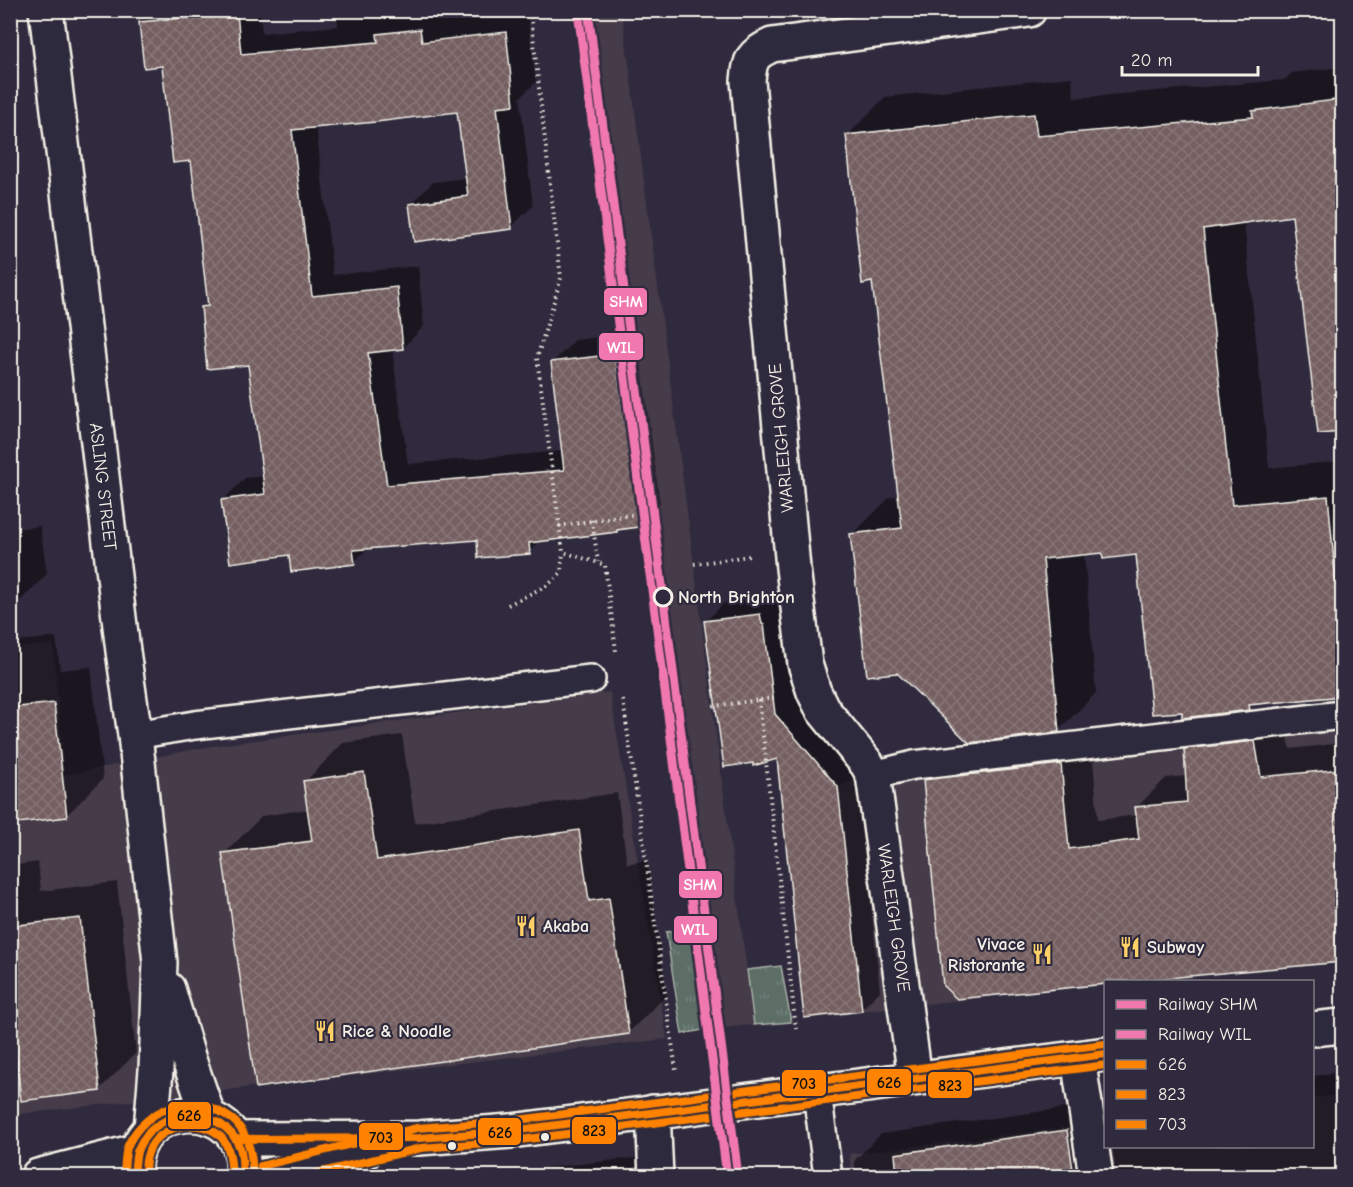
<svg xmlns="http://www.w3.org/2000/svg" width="1353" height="1187" viewBox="0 0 1353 1187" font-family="'Comic Neue',sans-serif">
<defs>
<pattern id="grass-tufts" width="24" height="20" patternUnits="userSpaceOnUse" patternTransform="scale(1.5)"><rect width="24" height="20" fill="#5b6e66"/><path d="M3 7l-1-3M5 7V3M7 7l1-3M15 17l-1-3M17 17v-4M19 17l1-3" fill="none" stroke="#73837c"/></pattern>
<pattern id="building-cross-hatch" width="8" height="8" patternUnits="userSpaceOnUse" patternTransform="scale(1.5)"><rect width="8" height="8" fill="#745e61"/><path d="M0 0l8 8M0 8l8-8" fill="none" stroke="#887678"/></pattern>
</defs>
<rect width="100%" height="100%" fill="#2f2a3d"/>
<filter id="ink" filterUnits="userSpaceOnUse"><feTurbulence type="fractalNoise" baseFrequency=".0167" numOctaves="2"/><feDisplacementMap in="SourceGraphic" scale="12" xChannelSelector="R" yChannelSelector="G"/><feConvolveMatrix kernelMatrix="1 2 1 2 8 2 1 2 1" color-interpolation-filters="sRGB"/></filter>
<g filter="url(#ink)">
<path fill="#443a48" d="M578 11H622L754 1025 708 1029 697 928Z
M53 644 64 775 211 746 610 692 667 1039 11 1115 10 649Z
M1342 703V957L1124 981 1106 982 1105 984 862 1011 832 1017 804 1018 773 726 785 725 839 787 922 752Z
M1342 1095V1176H852L849 1154 1105 1123 1106 1146H1312L1313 1098Z"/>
<path fill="url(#grass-tufts)" stroke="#a8b0a7" stroke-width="1.5" d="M697 928 708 1029 682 1034 666 932Z
M781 966 791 1022 754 1025 747 970Z"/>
<path fill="#0007" d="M153 10H260L262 33 338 26 337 10H394L395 13 442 10 443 20 527 11 536 82 520 98 533 206 511 227 411 204 433 182 467 178 459 110 316 126 333 275 418 266 424 326 403 348 392 349 408 464 563 451 553 362 575 340 637 332 660 504 638 526 619 529 616 531 542 540 529 552 478 538 369 547 354 562 290 553 223 500 245 478 265 476 250 363 202 307 209 301 193 159 163 64 140 23Z
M1342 67V385L1315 388 1294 215 1244 222 1269 468 1342 461V695L1255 703 1249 708 1138 553 1103 551 1084 553 1096 693 1058 731 852 535 890 497 899 496 873 281 848 135 885 97 1072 77 1074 98 1284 80 1292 73Z
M10 487 15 529 40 526 47 574 18 603 10 604Z
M779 596 780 606H783L794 694 857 768 880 991 861 1010 778 757 705 622 724 603Z
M56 637 60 670 91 667 103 779 66 816 10 822V642Z
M1284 712 1290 749 1342 743V961L1126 982H1106L925 780 954 751 1091 735 1098 820 1137 815 1136 808 1166 778 1187 776 1185 750 1215 720Z
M402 735 415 823 617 793 627 864 647 860 667 995 628 1033 224 854 262 816 309 809 305 782 343 743Z
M38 862 41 891 117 882 136 1053 99 1090 10 1101V866Z
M1342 1072V1176H857L854 1161 881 1134 1093 1104 1107 1161 1115 1166 1112 1146H1312V1076Z
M653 1156 655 1176H469Z"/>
<path fill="url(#building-cross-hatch)" stroke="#f4f1e8" stroke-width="1.5" d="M237 13 241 54 378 42 377 34 420 29 422 42 506 32 514 105 497 107 512 229 414 242 409 204 468 196 457 112 376 122 292 130 312 296 397 287 403 349 368 353 387 485 564 470 551 362 615 354 639 527 617 530V532L529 543 530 554 478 558 477 540 353 550 355 564 291 572 289 555 230 563 221 500 265 494 248 365 207 369 201 307 208 306 191 161 173 163 162 66 144 68 139 22Z
M1342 99V432L1318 434 1292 216 1203 229 1232 505 1328 496 1342 649V696L1249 705 1250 710 1182 718V712L1152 714 1136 555 1103 559 1102 553 1043 559 1059 732 969 743 897 673 867 676 850 534 902 528 872 282 862 284 846 135 1034 114 1037 136 1253 117 1252 111Z
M760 614 762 624H764L775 714 838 787 862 1011 804 1018 777 759 753 766V763L724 767 704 621Z
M54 703 67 817 10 824V708Z
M1255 741 1261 777 1342 769V962L1135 981H1106V984L957 999 943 986 923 780 1061 764 1069 849 1139 839 1135 807 1187 802 1184 749Z
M364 772 377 860 579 830 589 901 609 898 629 1034 256 1088 222 853 312 841 303 781Z
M80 918 100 1091 21 1101 14 1034 10 1035V926Z
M1067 1130 1074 1176H897L895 1154Z"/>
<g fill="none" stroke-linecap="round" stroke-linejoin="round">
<defs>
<path id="service" d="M135 735 195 725 591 679
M873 775 914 765 1342 715
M817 1092 828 1176"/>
<path id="minor" d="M1078 1058 1096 1176
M915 1078 873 775 867 764 823 710 814 692 805 664 793 568 748 81C750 59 752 54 772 45L1029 10
M653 1112 656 1176"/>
<g id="tertiary">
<path id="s1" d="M46 10 123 651 135 735 160 962 156 1070 151 1129"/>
<path d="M168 989 189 1060 209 1118"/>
<path d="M1312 1029 1342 1026"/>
<path d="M236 1139 419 1138 511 1131 1106 1054"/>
<path d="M38 1176 136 1151"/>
<path d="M134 1176C129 1094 251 1094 243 1176"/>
<path d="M264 1176 365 1152"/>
</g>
</defs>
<use href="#service" stroke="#f4f1e8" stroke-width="32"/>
<use href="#minor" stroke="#f4f1e8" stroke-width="38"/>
<use href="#tertiary" stroke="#f4f1e8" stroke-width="38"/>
<path stroke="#f4f1e8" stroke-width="4" stroke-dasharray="1.5 4.5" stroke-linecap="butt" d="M530 10 561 278 537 358 563 552 605 565 616 651
M592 520 598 562
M559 526 643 513
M694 564 749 556V558
M508 605 548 585 561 573 563 552
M623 700 676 1070
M759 700 796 1029
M713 706 775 698"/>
<use href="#service" stroke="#2f2a3d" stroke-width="27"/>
<use href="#minor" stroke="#2f2a3d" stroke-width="33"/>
<use href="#tertiary" stroke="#2f2a3d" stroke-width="33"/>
<defs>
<path id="bus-1" d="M236 1139 419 1138 511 1131 1106 1054
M134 1176C135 1168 135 1156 138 1149 156 1105 223 1104 240 1148 243 1156 242 1168 243 1176"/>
<path id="bus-2" d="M145 1176C145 1169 145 1160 148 1153 157 1125 200 1116 221 1137 231 1148 231 1163 232 1176
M306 1176 421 1148 512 1141 1106 1065"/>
<path id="bus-3" d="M261 1166 417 1128 510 1121 1105 1044
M124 1175C125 1165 124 1152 129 1143 146 1110 188 1092 222 1113 227 1116 233 1119 237 1124 250 1139 252 1156 253 1175"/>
</defs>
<use href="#bus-1" stroke="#2f2a3d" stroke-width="12"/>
<use href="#bus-2" stroke="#2f2a3d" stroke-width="12"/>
<use href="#bus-3" stroke="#2f2a3d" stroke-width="12"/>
<use href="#bus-1" stroke="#ff8200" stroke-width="8"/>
<use href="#bus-2" stroke="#ff8200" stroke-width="8"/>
<use href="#bus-3" stroke="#ff8200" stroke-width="8"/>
<defs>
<path id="rail-1" d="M588 10 738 1176"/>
<path id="rail-2" d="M578 11 727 1176"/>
</defs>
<use href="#rail-1" stroke="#2f2a3d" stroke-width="14"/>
<use href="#rail-2" stroke="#2f2a3d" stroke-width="14"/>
<use href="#rail-1" stroke="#f178af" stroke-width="9"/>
<use href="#rail-2" stroke="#f178af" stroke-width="9"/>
</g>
</g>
<defs>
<symbol id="restaurant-bare" viewBox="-9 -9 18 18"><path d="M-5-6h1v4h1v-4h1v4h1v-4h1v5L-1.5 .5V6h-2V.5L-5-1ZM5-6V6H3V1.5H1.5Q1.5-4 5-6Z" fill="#ffd166" stroke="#2f2a3d" stroke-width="2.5" paint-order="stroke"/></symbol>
</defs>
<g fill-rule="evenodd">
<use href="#restaurant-bare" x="511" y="911" width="30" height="30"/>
<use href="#restaurant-bare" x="1115" y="932" width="30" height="30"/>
<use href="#restaurant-bare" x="1027" y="939" width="30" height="30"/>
<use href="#restaurant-bare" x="310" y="1016" width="30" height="30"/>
</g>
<circle fill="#2f2a3d" stroke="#f4f1e8" stroke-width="3" cx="663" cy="597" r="9"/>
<g fill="#f4f1e8" stroke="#2f2a3d" stroke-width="2">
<circle cx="545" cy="1137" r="5"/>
<circle cx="452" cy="1146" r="5"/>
</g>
<g text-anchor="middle" stroke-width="4.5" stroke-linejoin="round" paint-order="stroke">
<g font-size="18" fill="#f4f1e8" stroke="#2f2a3d">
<text transform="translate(781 438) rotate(-95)" y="6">WARLEIGH GROVE</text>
<text dy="6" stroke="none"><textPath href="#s1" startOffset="480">ASLING STREET</textPath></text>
<text transform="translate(894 918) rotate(82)" y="6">WARLEIGH GROVE</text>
</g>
<g font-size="18" font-weight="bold" fill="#f4f1e8" stroke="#2f2a3d" text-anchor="start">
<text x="678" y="603">North Brighton</text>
</g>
<g font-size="18" font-weight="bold" fill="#f4f1e8" stroke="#2f2a3d" text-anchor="start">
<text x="543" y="932">Akaba</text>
<text x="1025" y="950" text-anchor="end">Vivace<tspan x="1025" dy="21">Ristorante</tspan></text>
<text x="1147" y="953">Subway</text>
<text x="342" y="1037">Rice &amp; Noodle</text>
</g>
</g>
<g stroke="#2f2a3d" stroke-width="2">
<rect x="603" y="287" width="45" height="29" rx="6" fill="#f178af"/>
<rect x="598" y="332" width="46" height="29" rx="6" fill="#f178af"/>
<rect x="678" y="870" width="45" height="29" rx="6" fill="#f178af"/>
<rect x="673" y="915" width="45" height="29" rx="6" fill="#f178af"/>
<rect x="866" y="1068" width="46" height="28" rx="6" fill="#ff8200"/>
<rect x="781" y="1069" width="46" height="28" rx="6" fill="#ff8200"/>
<rect x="927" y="1071" width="46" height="28" rx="6" fill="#ff8200"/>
<rect x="167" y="1101" width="45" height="29" rx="6" fill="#ff8200"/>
<rect x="571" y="1116" width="46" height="29" rx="6" fill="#ff8200"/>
<rect x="477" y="1117" width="45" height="29" rx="6" fill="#ff8200"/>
<rect x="358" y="1122" width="46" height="29" rx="6" fill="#ff8200"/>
</g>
<g font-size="16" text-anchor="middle" font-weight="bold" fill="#fff">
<text x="626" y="307">SHM</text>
<text x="621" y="353">WIL</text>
<text x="700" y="890">SHM</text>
<text x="695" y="935">WIL</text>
</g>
<g font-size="16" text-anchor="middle" font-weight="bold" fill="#111">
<text x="889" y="1088">626</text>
<text x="804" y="1089">703</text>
<text x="950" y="1091">823</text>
<text x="189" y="1121">626</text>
<text x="594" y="1136">823</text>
<text x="500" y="1138">626</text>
<text x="381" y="1143">703</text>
</g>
<rect width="1353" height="1187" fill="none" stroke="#2f2a3d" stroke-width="36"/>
<rect x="18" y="18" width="1317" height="1151" fill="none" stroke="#f4f1e8" stroke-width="2" filter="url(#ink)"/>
<rect x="1104" y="980" width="210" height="168" fill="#2f2a3d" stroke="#7e7a81" stroke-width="1.5"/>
<rect x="1116" y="1000" width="30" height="9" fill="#f178af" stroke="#7e7a81" stroke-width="1.5"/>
<text x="1158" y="1010" font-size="18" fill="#f4f1e8">Railway SHM</text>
<rect x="1116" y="1030" width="30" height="9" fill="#f178af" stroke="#7e7a81" stroke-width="1.5"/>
<text x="1158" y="1040" font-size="18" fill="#f4f1e8">Railway WIL</text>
<rect x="1116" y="1060" width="30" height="9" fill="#ff8200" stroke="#7e7a81" stroke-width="1.5"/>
<text x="1158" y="1070" font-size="18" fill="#f4f1e8">626</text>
<rect x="1116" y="1090" width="30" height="9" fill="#ff8200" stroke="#7e7a81" stroke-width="1.5"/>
<text x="1158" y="1100" font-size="18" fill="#f4f1e8">823</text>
<rect x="1116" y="1120" width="30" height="9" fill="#ff8200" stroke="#7e7a81" stroke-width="1.5"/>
<text x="1158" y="1130" font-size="18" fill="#f4f1e8">703</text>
<path d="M1122 66v9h136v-9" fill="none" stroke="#f4f1e8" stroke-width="3"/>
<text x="1131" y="66" font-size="18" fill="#f4f1e8" stroke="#2f2a3d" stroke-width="4.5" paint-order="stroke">20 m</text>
</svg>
